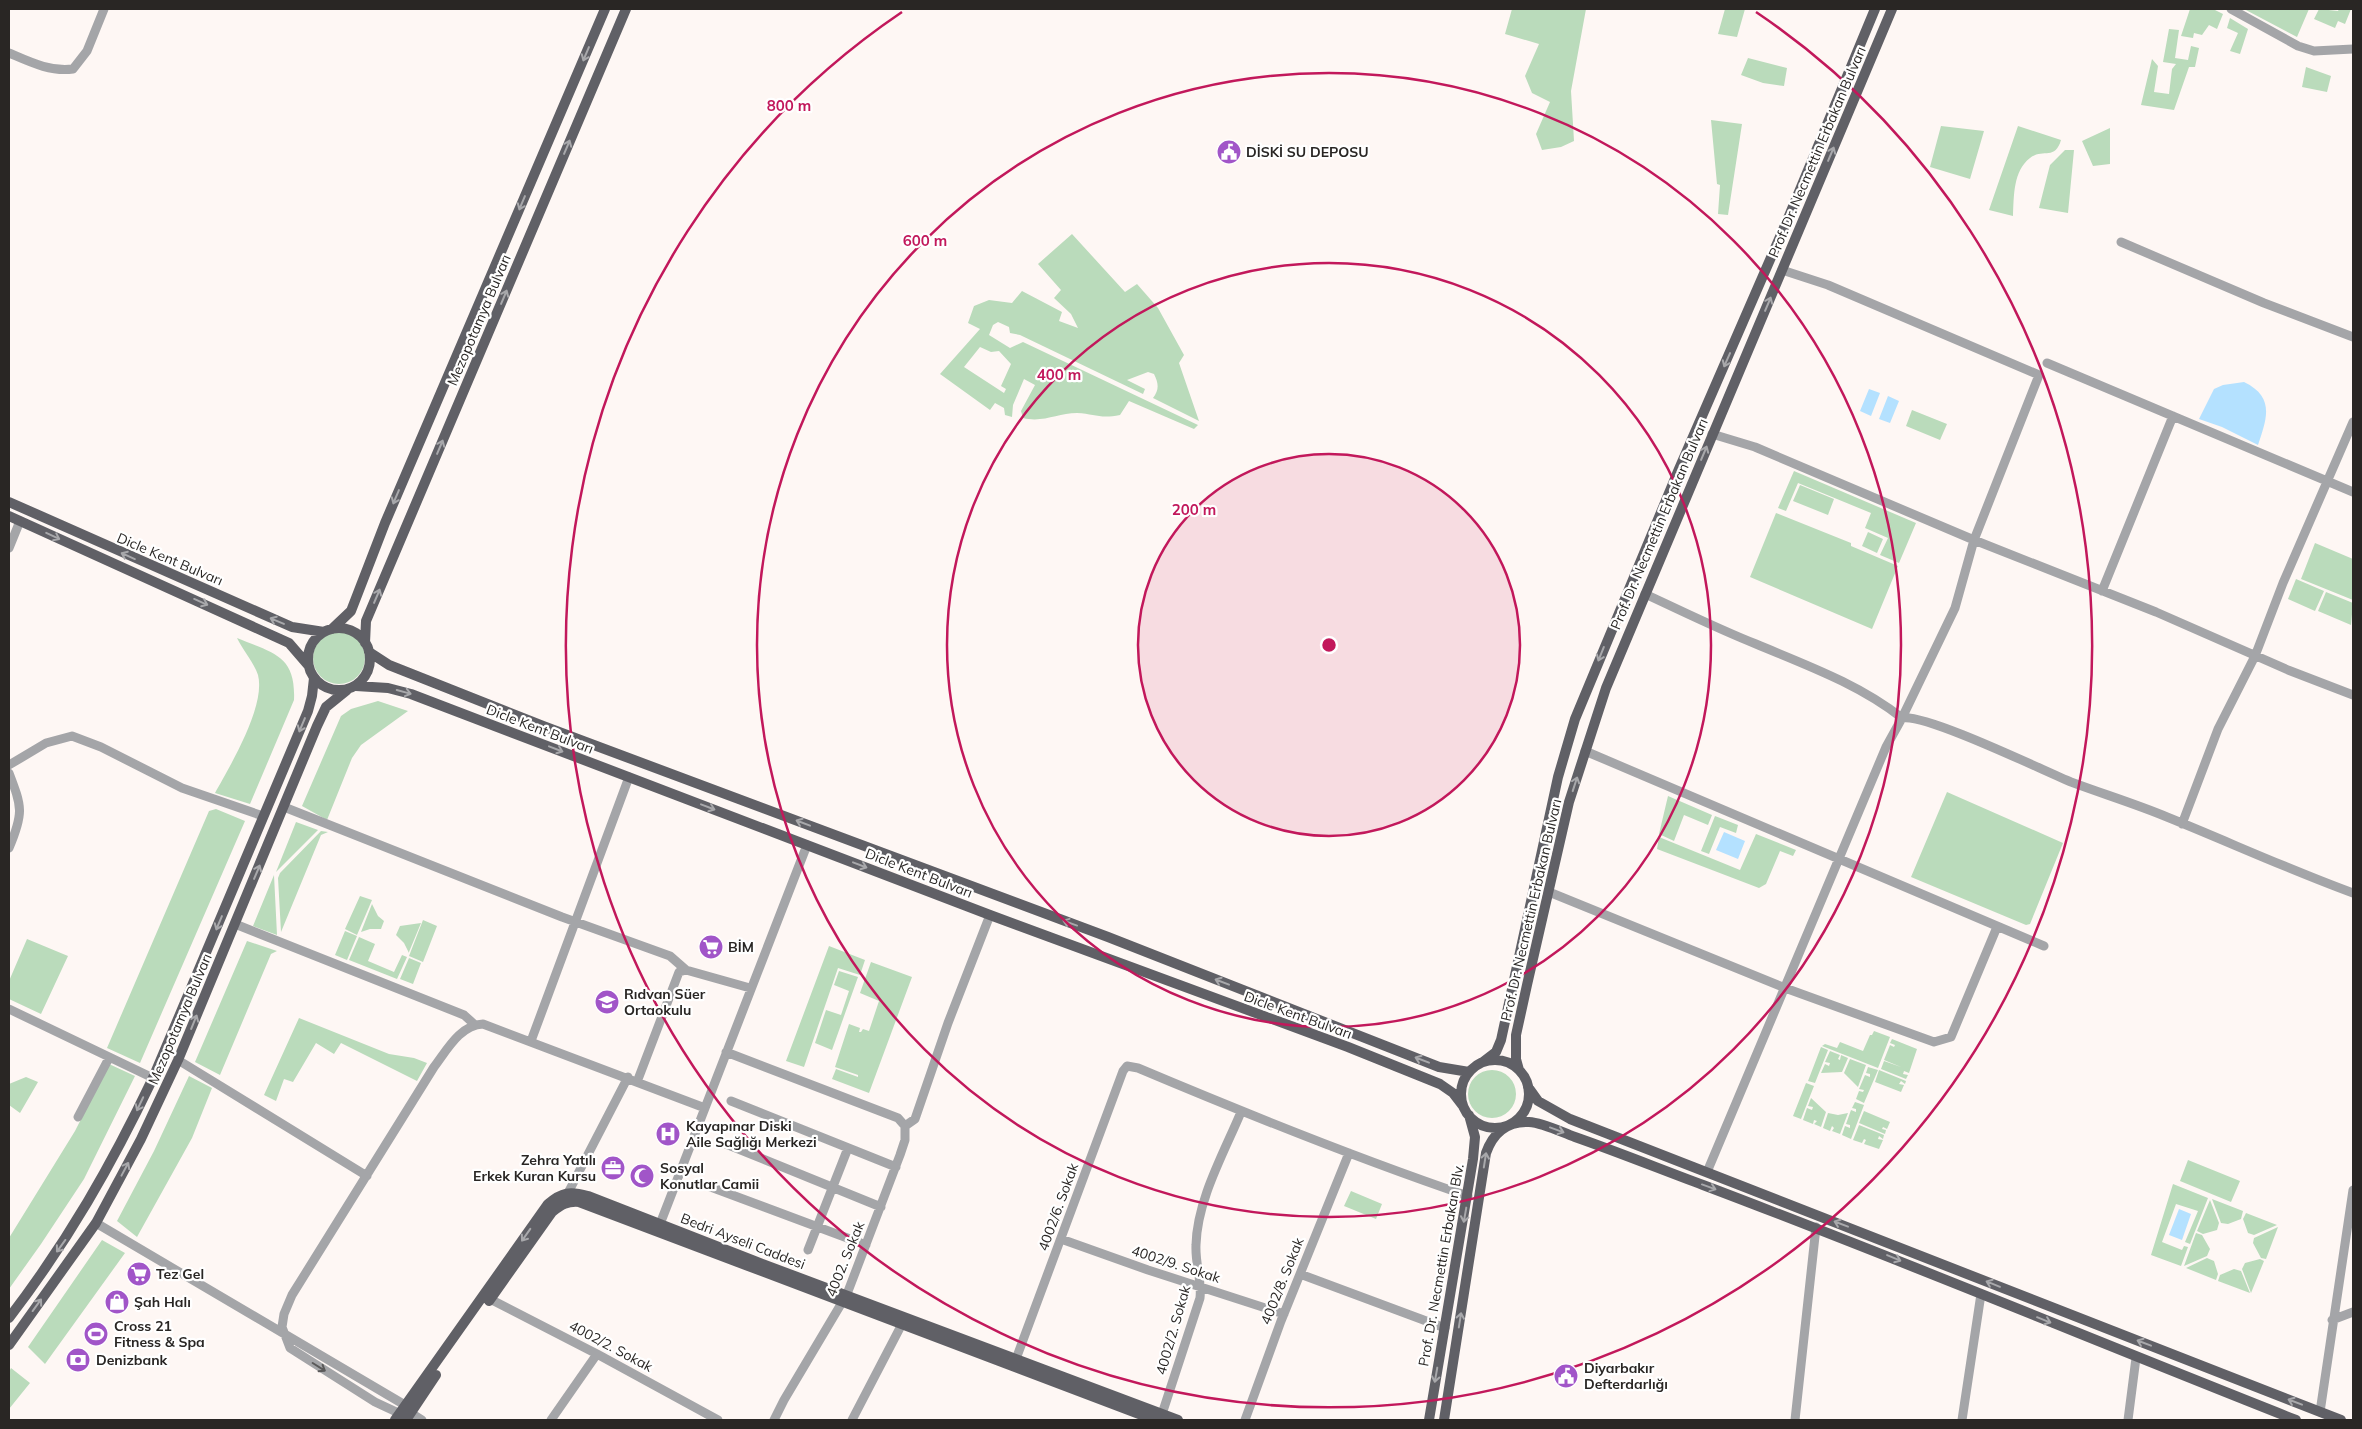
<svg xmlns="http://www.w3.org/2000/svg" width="2362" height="1429" viewBox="0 0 2362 1429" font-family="Mulish,sans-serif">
<rect width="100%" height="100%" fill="#fef7f4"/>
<path fill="#badbbb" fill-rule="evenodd" d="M1512 9H1586L1571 91 1574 141 1561 147 1542 150 1536 134 1550 102 1532 93 1525 76 1539 44 1505 34Z
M1725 9H1745L1737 37 1718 34Z
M2190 9H2213L2223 14 2217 29 2209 25 2202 35 2194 33 2193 38 2181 36Z
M2244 9H2309L2297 37Z
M2319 9 2338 11 2339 9H2351L2345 24 2338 21 2335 28 2314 19Z
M2230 18 2248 29 2240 54 2230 51 2238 33 2227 28Z
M2169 29 2179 30 2175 58 2188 60 2191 46 2199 48 2195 67H2189L2174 110 2141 105 2152 59 2158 66 2154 92 2169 94 2172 69 2176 64 2163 62Z
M1748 58 1787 68 1784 86 1763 83 1741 75Z
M2306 67 2331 76 2327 92 2302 87Z
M1711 120 1742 124 1728 215 1718 214 1720 185 1717 184Z
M1941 126 1984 131 1970 179 1930 167Z
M2018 126 2061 140C2055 161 2042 148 2030 158 2013 171 2014 196 2013 216L1989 210Z
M2110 128V164L2093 166 2082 141Z
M2065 150H2074L2068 213 2039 208 2050 165Z
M1072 234 1125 292 1137 284 1158 308 1184 355 1179 363 1199 421 1153 398C1159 390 1159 384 1154 374L1148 372 1127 380 1145 389 1143 394 1020 335 1010 333 1009 327 998 322 993 325 989 335 1010 348 1023 342 1198 425 1194 429 1129 401 1120 415C1100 419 1095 414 1077 413 1058 413 1043 423 1023 418L1021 411 1035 385 1024 379 1013 405 1012 417 1005 415 1004 408 995 403 990 410 940 374 980 329 968 323 974 306 989 300 1012 303 1022 291 1062 312 1059 321 1078 328 1071 314 1054 298 1061 290 1038 264ZM980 347 991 352 999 351 1011 364 1001 386 1006 389 1004 393 964 367Z
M1912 410 1947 424 1940 440 1906 426Z
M1794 471 1916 523 1899 563 1880 555 1888 538 1865 528 1871 513 1798 483 1786 511 1778 508Z
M1800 485 1834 499 1828 515 1793 501Z
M1776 513 1851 543V546L1898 566 1872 629 1750 577Z
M1868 532 1883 539 1877 553 1862 546Z
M2315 543 2353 559V600L2301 579Z
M2296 579 2324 591 2315 611 2288 599Z
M2326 592 2353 603 2351 625 2318 611Z
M313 658a26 26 0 1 1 52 0a26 26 0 1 1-52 0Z
M237 638C273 653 296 655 294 700L250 804 215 793C230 766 266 706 258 675 254 663 243 650 237 638Z
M378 701 408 711 361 745 352 758 327 820 302 806 341 716 351 709Z
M1947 792 2063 843 2030 924 2026 925 1911 877Z
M1668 796 1712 815 1708 825 1684 815 1674 841 1659 834Z
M216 809 245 821 140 1063 107 1048 209 811Z
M1715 816 1738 825 1736 833 1720 827 1709 854 1701 851Z
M296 822 318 830 276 872Z
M321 831 328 832 321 835 281 932 278 878 280 873Z
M1756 834 1796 850 1793 856 1780 851 1766 884 1759 888 1657 849 1659 837 1740 870Z
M274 875 277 935 253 926Z
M360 896 372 900 357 935 345 929Z
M372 904 378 916 384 921 381 929H370L361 932Z
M423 920 437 926 423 962 409 956Z
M421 923 409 952V953L404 943 396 935 400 926Z
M345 931 357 936 347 960 335 955Z
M359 937 375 944 368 961 394 972 402 955 407 957 397 979 349 960Z
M27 939 68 956 41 1014 9 999V981Z
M247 941 277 951 271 954 220 1075 195 1062Z
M829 946 865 960 860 975 838 968 804 1067 786 1061Z
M409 958 421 963 413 984 400 979Z
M871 962 912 977 869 1093 832 1079 836 1069 858 1077V1075L835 1067 849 1024 860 1028 859 1032H861L863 1029 869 1031 879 1001 860 993Z
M839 971 858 977 832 1050 815 1043 826 1010 841 1015 849 991 834 985Z
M299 1018 389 1054 414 1058 427 1063 417 1081 341 1043 334 1054 316 1043 293 1082 284 1079 276 1101 264 1095Z
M1874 1031 1890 1037 1878 1068 1822 1046 1825 1044 1837 1048 1840 1042 1863 1051 1870 1035H1872Z
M1892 1039 1917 1049 1909 1073 1904 1071 1903 1074 1908 1075 1906 1079 1881 1069 1884 1061 1901 1067 1884 1060 1890 1045 1894 1047 1895 1045 1890 1043Z
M1821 1047 1828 1050 1815 1083 1808 1081Z
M1830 1051 1840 1055 1838 1059 1840 1060 1841 1055 1848 1058 1842 1072 1821 1073 1825 1064 1829 1066 1830 1063 1825 1062Z
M1850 1059 1866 1065 1858 1087 1844 1073Z
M109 1064 135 1076 84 1179 41 1244 9 1289V1238L75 1131Z
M1868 1067 1878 1070 1864 1103 1856 1099 1859 1091 1863 1092 1864 1090 1859 1089 1865 1075 1870 1077V1074L1866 1073Z
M1879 1070 1906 1081 1905 1084 1901 1081 1899 1084 1904 1085 1901 1092 1875 1082Z
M1468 1094a24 24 0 1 1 48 0a24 24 0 1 1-48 0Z
M189 1076 212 1088 192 1138 137 1237 117 1221 154 1151Z
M26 1077 38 1082 20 1113 9 1105V1084Z
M1806 1083 1814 1086 1801 1119 1793 1116Z
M1811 1098 1826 1112 1821 1127 1814 1124 1817 1121 1814 1120 1813 1124 1803 1120 1807 1108 1812 1110 1813 1107 1808 1106Z
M1855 1102 1864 1105 1851 1139 1842 1135 1845 1126 1850 1128V1125L1846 1124 1851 1110 1856 1112V1109L1852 1108Z
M1864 1111 1890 1122 1887 1129 1883 1127 1882 1129 1886 1130 1885 1134 1859 1123Z
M1828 1113 1838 1115 1848 1113 1840 1134 1832 1131 1834 1128 1832 1126 1830 1131 1823 1128Z
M1859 1125 1884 1135 1883 1139 1879 1136 1878 1139 1883 1140 1879 1149 1864 1144 1866 1140 1864 1139 1862 1143 1853 1140Z
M2188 1160 2240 1181 2231 1202 2180 1181Z
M2173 1184 2208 1198 2190 1244 2185 1242 2198 1211 2176 1204 2162 1242 2182 1250 2184 1246 2188 1247 2181 1266 2151 1255Z
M1351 1191 1382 1204 1376 1219 1344 1206Z
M2212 1199 2243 1211 2241 1219 2228 1224 2221 1223Z
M2210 1200 2219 1223 2217 1230 2203 1234 2197 1231Z
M2246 1213 2277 1225 2254 1235 2248 1233 2243 1219Z
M2278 1227 2266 1259 2261 1258 2253 1243 2254 1238Z
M2196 1233 2202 1235 2210 1249 2207 1256 2184 1266Z
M102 1240 125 1253 45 1364 28 1347Z
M2207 1258 2214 1261 2218 1274 2216 1280 2186 1268Z
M2260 1259 2264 1261 2251 1293 2242 1269 2245 1263Z
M2234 1269 2241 1271 2250 1293 2218 1281 2220 1275Z
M11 1368 30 1383 9 1409V1372Z"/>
<path fill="#b4e1ff" d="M2244 382C2275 397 2267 418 2258 445L2222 427 2199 419 2214 389 2223 385Z
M1869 389 1880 393 1871 416 1860 411Z
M1888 396 1899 401 1890 423 1879 419Z
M1724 832 1745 841 1738 859 1716 850Z
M2179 1209 2191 1214 2182 1240 2169 1235Z"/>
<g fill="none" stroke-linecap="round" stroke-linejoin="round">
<path stroke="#a4a5a8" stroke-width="9" d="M2231 9 2298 46 2314 51 2353 49
M9 53C30 62 50 72 73 69L87 51 104 9
M2121 242 2264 303 2353 337
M2047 363 2353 492
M1712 434 1755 447 1974 540 2156 612 2288 670 2353 695
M9 548 20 521
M2102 591 2173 416
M1645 594C1682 611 1718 629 1756 644 1806 665 1859 684 1902 718L1955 608 1974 540 2039 375 1828 285 1782 270
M1585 751 2044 946
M9 765 46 743 72 736 101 747 182 788 263 816
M9 773C22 807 24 813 9 848
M284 807 562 917 670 956 686 970
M2182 824 2218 729 2255 656 2283 583 2353 422
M1549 892 1785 988 1934 1042 1951 1037 1997 927
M235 924 464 1015 474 1024
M9 1009 153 1078
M531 1041 629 777
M726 1052 898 1118 905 1126
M178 1060 367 1176
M637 1082 679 972 686 970 750 988
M731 1101 896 1167
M78 1117 109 1058
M905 1126 915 1119 948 1023 990 915
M721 1142 881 1207
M1707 1172 1886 747 1902 718C1925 713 2042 770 2071 782 2103 794 2136 804 2167 817 2229 842 2290 870 2353 893
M708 1186 866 1245
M569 1191 628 1077
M96 1223 410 1408
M660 1224 807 845
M1061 1239 1148 1270 1284 1314
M808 1250 848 1148
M1300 1274 1445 1328
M490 1299 597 1354 718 1420
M2332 1320 2353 1312
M1016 1359 1123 1071 1127 1066 1138 1068C1247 1114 1356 1158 1468 1196
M2320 1412 2353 1190
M411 1413 422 1420
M1162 1414 1200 1298C1202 1280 1195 1264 1196 1245 1197 1200 1224 1153 1241 1112
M405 1416 375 1402 290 1348 282 1327 284 1314 292 1295 434 1067C447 1050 460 1025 483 1024L705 1108
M551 1420 597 1354
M774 1420 784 1400 847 1294 900 1155 905 1140V1126
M852 1420 902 1324
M1245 1420 1281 1321 1349 1153
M1795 1420 1816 1227
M1962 1420 1981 1294
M2128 1420 2136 1358"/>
<path stroke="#606066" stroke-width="10" d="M9 502 292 627 324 632
M9 516 289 643 308 665
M308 659a31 31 0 1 1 62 0a31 31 0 1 1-62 0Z
M332 629 351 611 385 523 605 9
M365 643 366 621 626 9
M369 652 389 665 543 726 1108 937 1439 1067 1469 1072
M356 686 388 688 411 694 990 915 1348 1047 1440 1084 1453 1093 1463 1106
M1461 1094a34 34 0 1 1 68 0a34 34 0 1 1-68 0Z
M1483 1062 1496 1052 1501 1040 1558 777 1575 719 1679 469 1789 216 1875 9
M1519 1070 1516 1059V1035L1527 985 1569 802 1606 688 1892 9
M1528 1087 1538 1101 1570 1119 2341 1420
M489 1301 552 1212C561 1205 567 1201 579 1202L1155 1420
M9 1318C68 1241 111 1166 153 1078L308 711 312 696 314 678
M9 1345 96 1223 141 1139 178 1060 317 726 326 707 347 690
M395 1420 548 1204C562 1192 570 1191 588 1196L752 1260 1178 1420
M406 1420 436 1375
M1429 1420 1473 1159 1475 1137 1469 1115
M1444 1420 1486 1153C1493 1133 1507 1121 1529 1122 1544 1123 1561 1132 1575 1137 1618 1152 1660 1169 1703 1185 1902 1260 2098 1342 2296 1420"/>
</g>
<defs><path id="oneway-shaft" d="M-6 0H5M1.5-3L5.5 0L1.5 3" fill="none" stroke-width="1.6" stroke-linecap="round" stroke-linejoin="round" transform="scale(1.25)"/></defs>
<g stroke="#a8a8ab">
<use href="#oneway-shaft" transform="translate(586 54) rotate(113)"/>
<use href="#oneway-shaft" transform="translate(567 147) rotate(-67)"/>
<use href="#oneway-shaft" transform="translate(1831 154) rotate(-67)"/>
<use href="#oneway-shaft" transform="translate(522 203) rotate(113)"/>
<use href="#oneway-shaft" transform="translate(504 297) rotate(-67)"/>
<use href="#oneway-shaft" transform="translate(1768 304) rotate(-67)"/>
<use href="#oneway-shaft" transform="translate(1727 360) rotate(114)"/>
<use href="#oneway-shaft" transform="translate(440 447) rotate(-67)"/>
<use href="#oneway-shaft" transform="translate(1704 453) rotate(-67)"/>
<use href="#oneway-shaft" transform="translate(396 497) rotate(113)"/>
<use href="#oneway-shaft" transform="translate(53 536) rotate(25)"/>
<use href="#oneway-shaft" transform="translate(128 556) rotate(-156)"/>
<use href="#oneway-shaft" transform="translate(377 596) rotate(-67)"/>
<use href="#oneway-shaft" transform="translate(201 602) rotate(24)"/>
<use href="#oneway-shaft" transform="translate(277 621) rotate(-157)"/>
<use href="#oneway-shaft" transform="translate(1601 654) rotate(112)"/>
<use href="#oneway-shaft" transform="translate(404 692) rotate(15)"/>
<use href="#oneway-shaft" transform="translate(302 725) rotate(113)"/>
<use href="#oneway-shaft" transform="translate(556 749) rotate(21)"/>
<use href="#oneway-shaft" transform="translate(1575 784) rotate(-72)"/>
<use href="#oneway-shaft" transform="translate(708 807) rotate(21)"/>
<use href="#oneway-shaft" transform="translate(803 823) rotate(-159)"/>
<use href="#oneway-shaft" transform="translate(860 865) rotate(21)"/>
<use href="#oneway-shaft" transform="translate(257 872) rotate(-67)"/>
<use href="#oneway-shaft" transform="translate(219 923) rotate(113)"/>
<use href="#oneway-shaft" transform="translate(1070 923) rotate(-160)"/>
<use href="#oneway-shaft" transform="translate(1222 982) rotate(-159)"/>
<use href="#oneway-shaft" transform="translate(194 1022) rotate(-68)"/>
<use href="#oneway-shaft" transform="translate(1422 1060) rotate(-159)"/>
<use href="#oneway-shaft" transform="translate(140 1104) rotate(115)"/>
<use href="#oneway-shaft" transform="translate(1557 1130) rotate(20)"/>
<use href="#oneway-shaft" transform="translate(1485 1160) rotate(-81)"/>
<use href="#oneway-shaft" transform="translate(125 1169) rotate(-62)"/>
<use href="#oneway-shaft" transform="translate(1709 1187) rotate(20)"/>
<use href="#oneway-shaft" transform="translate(1465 1215) rotate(100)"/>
<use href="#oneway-shaft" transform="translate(1841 1224) rotate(-159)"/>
<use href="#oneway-shaft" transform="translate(526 1235) rotate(125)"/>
<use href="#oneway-shaft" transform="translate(61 1246) rotate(126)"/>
<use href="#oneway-shaft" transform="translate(1894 1258) rotate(23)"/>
<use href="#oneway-shaft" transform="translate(1993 1284) rotate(-158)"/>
<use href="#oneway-shaft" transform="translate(37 1305) rotate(-54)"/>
<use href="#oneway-shaft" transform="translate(1460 1320) rotate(-81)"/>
<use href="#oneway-shaft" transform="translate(2044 1320) rotate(22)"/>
<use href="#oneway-shaft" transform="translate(2144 1343) rotate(-159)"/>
<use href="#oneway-shaft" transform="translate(1436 1375) rotate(100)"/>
<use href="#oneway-shaft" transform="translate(2295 1402) rotate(-159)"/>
</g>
<use stroke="#5a5959" href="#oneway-shaft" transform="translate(319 1367) rotate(32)"/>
<circle cx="1329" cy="645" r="191" fill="#c2185b" fill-opacity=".12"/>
<g fill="none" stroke="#c2185b" stroke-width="2.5">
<circle cx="1329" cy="645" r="191"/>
<circle cx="1329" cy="645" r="382"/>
<circle cx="1329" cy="645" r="572"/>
<path d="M1756 12A763 763 0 1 1 902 12"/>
</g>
<defs>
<symbol id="civic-disc" viewBox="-11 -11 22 22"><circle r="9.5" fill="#a155c8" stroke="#fff"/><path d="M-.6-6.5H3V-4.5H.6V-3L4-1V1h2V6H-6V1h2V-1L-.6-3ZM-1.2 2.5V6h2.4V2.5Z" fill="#fff"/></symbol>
<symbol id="supermarket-disc" viewBox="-11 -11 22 22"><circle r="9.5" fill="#a155c8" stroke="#fff"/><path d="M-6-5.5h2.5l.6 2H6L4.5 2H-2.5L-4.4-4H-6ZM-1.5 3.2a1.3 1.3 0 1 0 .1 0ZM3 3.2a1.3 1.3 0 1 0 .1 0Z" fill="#fff"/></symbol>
<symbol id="school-disc" viewBox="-11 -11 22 22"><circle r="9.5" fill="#a155c8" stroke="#fff"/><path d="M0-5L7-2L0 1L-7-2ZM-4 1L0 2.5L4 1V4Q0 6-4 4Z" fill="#fff"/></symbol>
<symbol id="hospital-disc" viewBox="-11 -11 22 22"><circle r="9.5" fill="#a155c8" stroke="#fff"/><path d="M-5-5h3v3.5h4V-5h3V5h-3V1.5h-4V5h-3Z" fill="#fff"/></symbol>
<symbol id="office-disc" viewBox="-11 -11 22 22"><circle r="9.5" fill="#a155c8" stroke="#fff"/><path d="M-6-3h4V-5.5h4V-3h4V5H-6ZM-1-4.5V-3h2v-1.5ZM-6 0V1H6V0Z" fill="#fff"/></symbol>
<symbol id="mosque-disc" viewBox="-11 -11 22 22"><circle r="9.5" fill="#a155c8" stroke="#fff"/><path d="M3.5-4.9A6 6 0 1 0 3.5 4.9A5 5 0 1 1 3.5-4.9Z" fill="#fff"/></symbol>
<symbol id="shop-disc" viewBox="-11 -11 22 22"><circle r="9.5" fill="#a155c8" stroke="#fff"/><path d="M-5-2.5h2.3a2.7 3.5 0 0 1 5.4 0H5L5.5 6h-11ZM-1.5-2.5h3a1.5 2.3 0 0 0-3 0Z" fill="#fff"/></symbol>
<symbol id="stadium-disc" viewBox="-11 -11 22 22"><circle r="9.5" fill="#a155c8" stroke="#fff"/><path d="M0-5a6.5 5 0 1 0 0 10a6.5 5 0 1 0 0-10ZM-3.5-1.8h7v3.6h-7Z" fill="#fff"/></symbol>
<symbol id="bank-disc" viewBox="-11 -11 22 22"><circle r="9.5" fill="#a155c8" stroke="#fff"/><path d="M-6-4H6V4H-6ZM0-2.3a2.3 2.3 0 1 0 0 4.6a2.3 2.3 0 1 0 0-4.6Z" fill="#fff"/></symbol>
</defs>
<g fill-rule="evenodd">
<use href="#civic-disc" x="1215" y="138" width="28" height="28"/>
<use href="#supermarket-disc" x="697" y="933" width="28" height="28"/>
<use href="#school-disc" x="593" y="988" width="28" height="28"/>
<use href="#hospital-disc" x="654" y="1120" width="28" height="28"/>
<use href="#office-disc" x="599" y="1154" width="28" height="28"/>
<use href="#mosque-disc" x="628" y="1162" width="28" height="28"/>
<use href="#supermarket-disc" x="125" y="1260" width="28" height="28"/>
<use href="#shop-disc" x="103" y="1288" width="28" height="28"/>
<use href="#stadium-disc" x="82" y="1320" width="28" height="28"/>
<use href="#bank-disc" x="64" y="1346" width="28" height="28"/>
<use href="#civic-disc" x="1552" y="1362" width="28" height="28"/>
</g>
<g text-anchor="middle" stroke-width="4.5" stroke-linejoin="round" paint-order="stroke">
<g font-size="14" font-weight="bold" fill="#292624" stroke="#fff" text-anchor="start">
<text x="1246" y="157">DİSKİ SU DEPOSU</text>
<text x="728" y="952">BİM</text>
<text x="624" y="999">Rıdvan Süer<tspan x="624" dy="16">Ortaokulu</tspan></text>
<text x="686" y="1131">Kayapınar Diski<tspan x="686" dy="16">Aile Sağlığı Merkezi</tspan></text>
<text x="596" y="1165" text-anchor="end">Zehra Yatılı<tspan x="596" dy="16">Erkek Kuran Kursu</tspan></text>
<text x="660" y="1173">Sosyal<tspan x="660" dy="16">Konutlar Camii</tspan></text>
<text x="156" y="1279">Tez Gel</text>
<text x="134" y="1307">Şah Halı</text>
<text x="114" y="1331">Cross 21<tspan x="114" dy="16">Fitness &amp; Spa</tspan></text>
<text x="96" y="1365">Denizbank</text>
<text x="1584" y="1373">Diyarbakır<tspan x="1584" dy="16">Defterdarlığı</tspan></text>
</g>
<g font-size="14" fill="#292624" stroke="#fff">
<text transform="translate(1817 152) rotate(-67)" y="5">Prof. Dr. Necmettin Erbakan Bulvarı</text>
<text transform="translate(479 320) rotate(-67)" y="5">Mezopotamya Bulvarı</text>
<text transform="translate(1659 524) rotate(-67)" y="5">Prof. Dr. Necmettin Erbakan Bulvarı</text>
<text transform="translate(170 559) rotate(23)" y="5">Dicle Kent Bulvarı</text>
<text transform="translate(540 729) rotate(21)" y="5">Dicle Kent Bulvarı</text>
<text transform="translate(919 873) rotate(21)" y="5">Dicle Kent Bulvarı</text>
<text transform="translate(1531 910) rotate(-77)" y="5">Prof. Dr. Necmettin Erbakan Bulvarı</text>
<text transform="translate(1298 1015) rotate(20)" y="5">Dicle Kent Bulvarı</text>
<text transform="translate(180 1019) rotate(-67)" y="5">Mezopotamya Bulvarı</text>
<text transform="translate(1058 1207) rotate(-70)" y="5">4002/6. Sokak</text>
<text transform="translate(743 1241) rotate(21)" y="5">Bedri Ayseli Caddesi</text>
<text transform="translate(845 1259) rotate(-68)" y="5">4002. Sokak</text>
<text transform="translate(1176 1264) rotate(18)" y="5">4002/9. Sokak</text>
<text transform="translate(1441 1265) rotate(-80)" y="5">Prof. Dr. Necmettin Erbakan Blv.</text>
<text transform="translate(1282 1281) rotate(-68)" y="5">4002/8. Sokak</text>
<text transform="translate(1173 1330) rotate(-74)" y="5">4002/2. Sokak</text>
<text transform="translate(611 1346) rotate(28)" y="5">4002/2. Sokak</text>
</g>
</g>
<circle cx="1329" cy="645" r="8" fill="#c2185b" stroke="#fff" stroke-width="2.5"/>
<g font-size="15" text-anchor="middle" font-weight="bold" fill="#c2185b" stroke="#fff" stroke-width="4.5" stroke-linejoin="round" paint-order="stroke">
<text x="789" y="111">800 m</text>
<text x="925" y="246">600 m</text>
<text x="1059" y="380">400 m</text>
<text x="1194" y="515">200 m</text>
</g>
<rect width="2362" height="1429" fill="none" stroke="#292624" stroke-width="20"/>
</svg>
